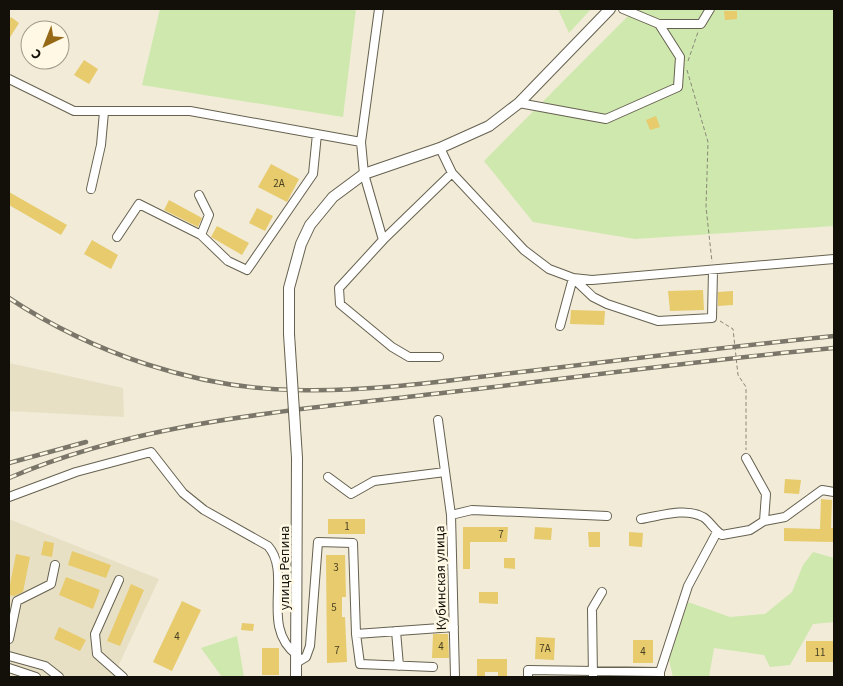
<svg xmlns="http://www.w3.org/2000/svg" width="843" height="686" viewBox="0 0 843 686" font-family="'Source Sans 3',sans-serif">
<rect width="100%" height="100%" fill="#f1ebd7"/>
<path fill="#e8e0c5" d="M9 363 123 388 124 417 9 411Z
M9 519 159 579 113 677H9Z"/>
<path fill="#cee8ae" d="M160 9H356L343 117 142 85Z
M558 9H591L569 33Z
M635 9H834V226L635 239 533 222 484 161Z
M813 552 834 558V622L813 624 790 665 770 667 764 655 714 648 709 677H673L669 660 688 602 730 617 765 614 792 592 803 565Z
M237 636 244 677H222L201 648Z"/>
<path fill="#e7cb6d" d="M724 11H737V19L725 20Z
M11 17 19 23 9 39V21Z
M84 60 98 69 89 84 74 75Z
M656 116 660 127 650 130 646 120Z
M271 164 299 179 287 202 258 187Z
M9 192 67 225 61 235 9 205Z
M169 200 202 218 198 227 164 210Z
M257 208 273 216 265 231 249 223Z
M217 226 249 243 242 255 211 237Z
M92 240 118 255 111 269 84 254Z
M703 290 704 310 670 311 668 291Z
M733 291V305L718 306V292Z
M571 310 605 311 604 325 570 324Z
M785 479 801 480 799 494 784 493Z
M821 499 832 500 831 528H834V542L784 541V528L820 529Z
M328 519H365V534H328Z
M463 527H508L507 542H470V569H463Z
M535 527 552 528 551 540 534 539Z
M588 532H600V547H589Z
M629 532 643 533 642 547 629 546Z
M44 541 54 543 52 557 41 555Z
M72 551 111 565 106 578 68 565Z
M16 554 30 557 23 592 14 596 9 595V589Z
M326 555H345L346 597H342V617H345L347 662 327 663Z
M504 558H515V569L504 568Z
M66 577 100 590 93 609 59 595Z
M131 584 144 590 120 646 107 641Z
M479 592H498V604L479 603Z
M182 601 201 610 172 671 153 662Z
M242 623 254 624 253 631 241 630Z
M59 627 86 640 80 651 54 639Z
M433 634H448L449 658H432Z
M536 637 555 638 554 660 535 659Z
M633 640H653V663H633Z
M806 641H834V662H806Z
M262 648H279V675H262Z
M477 659H507V677H498V672H485V677H477Z"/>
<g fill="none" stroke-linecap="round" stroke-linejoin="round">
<defs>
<path id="minor" d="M659 24H701L710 9
M9 79 74 111H190L361 142 364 174 383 240 339 288 340 304 392 347 409 357H439
M519 103 606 119 678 87 680 57 659 24 623 9
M361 142 379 9
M440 148 452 173 524 250 549 269 573 278 592 280 834 259
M91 189 101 145 104 112
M199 195 209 215 201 235
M117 237 139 204 201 235 228 261 247 270 313 174 317 134
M383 240 452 173
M560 326 573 278 593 297 607 304 658 321 712 318 713 270
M438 420 451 515
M328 477 351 494 374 481 445 472
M9 497 76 472 151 452 183 493 204 510 268 546C293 574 259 627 297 655
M641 519C660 516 685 507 703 517 709 520 714 530 722 535L750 530 764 521 766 494 746 458
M764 521 785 517 822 490 834 492
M119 580 95 634 97 654 123 677
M396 631 399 666
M356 634 360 664 433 667
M9 639 17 601 51 584 55 565
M9 656 45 666 59 677
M296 663 306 657 310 646 318 542 353 543 356 634 454 627
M9 668 36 677
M660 672 688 586 717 532
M455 677 451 515 472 510 607 516
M528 677V670L660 672V677
M593 677 592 609 602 592"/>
<path id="major" d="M289 334V288L301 244 310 225 333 197 364 174 440 148 489 126 519 103 610 9
M296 677 297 458"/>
</defs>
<use href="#minor" stroke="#666150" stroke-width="10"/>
<use href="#major" stroke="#666150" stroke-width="12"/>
<path stroke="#8b8779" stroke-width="1" stroke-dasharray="4 2.5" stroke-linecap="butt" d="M688 61 698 32
M687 70 708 142 706 207 712 262
M720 321 733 329 738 375 746 387V450"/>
<use href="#minor" stroke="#fff" stroke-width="8"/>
<use href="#major" stroke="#fff" stroke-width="10"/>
<defs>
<path id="rail" d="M9 298C92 353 197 389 297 390 378 392 458 379 538 370 637 358 736 346 834 336
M9 463 86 442
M9 478C142 421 290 411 433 394 566 379 700 360 834 348"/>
</defs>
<use href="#rail" stroke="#7a7669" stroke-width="4.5"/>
<use href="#rail" stroke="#fef8e4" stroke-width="2.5" stroke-dasharray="8" stroke-linecap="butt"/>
<defs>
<path id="major-bridge" d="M289 334 297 458"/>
</defs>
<use href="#major-bridge" stroke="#666150" stroke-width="12" stroke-linecap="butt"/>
<use href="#major-bridge" stroke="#fff" stroke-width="10"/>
</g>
<g text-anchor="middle" stroke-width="5" stroke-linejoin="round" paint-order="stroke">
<g font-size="11" fill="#473f22">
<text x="279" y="187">2А</text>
<text x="347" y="530">1</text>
<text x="501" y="538">7</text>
<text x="336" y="571">3</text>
<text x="334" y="611">5</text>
<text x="177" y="640">4</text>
<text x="441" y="650">4</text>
<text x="545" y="652">7А</text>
<text x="337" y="654">7</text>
<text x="643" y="655">4</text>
<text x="820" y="656">11</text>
</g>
<g font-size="14" fill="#121009" stroke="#fef8e4">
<text transform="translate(284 568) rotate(-90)" y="5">улица Репина</text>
<text transform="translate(440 578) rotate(-91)" y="5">Кубинская улица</text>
</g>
</g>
<rect width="843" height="686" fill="none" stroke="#121009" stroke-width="20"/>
<g transform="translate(45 45) rotate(223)"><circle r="24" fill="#fef8e4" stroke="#a09b8c"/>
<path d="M0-4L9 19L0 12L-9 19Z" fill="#966917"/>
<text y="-8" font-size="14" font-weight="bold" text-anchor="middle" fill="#121009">С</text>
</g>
</svg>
